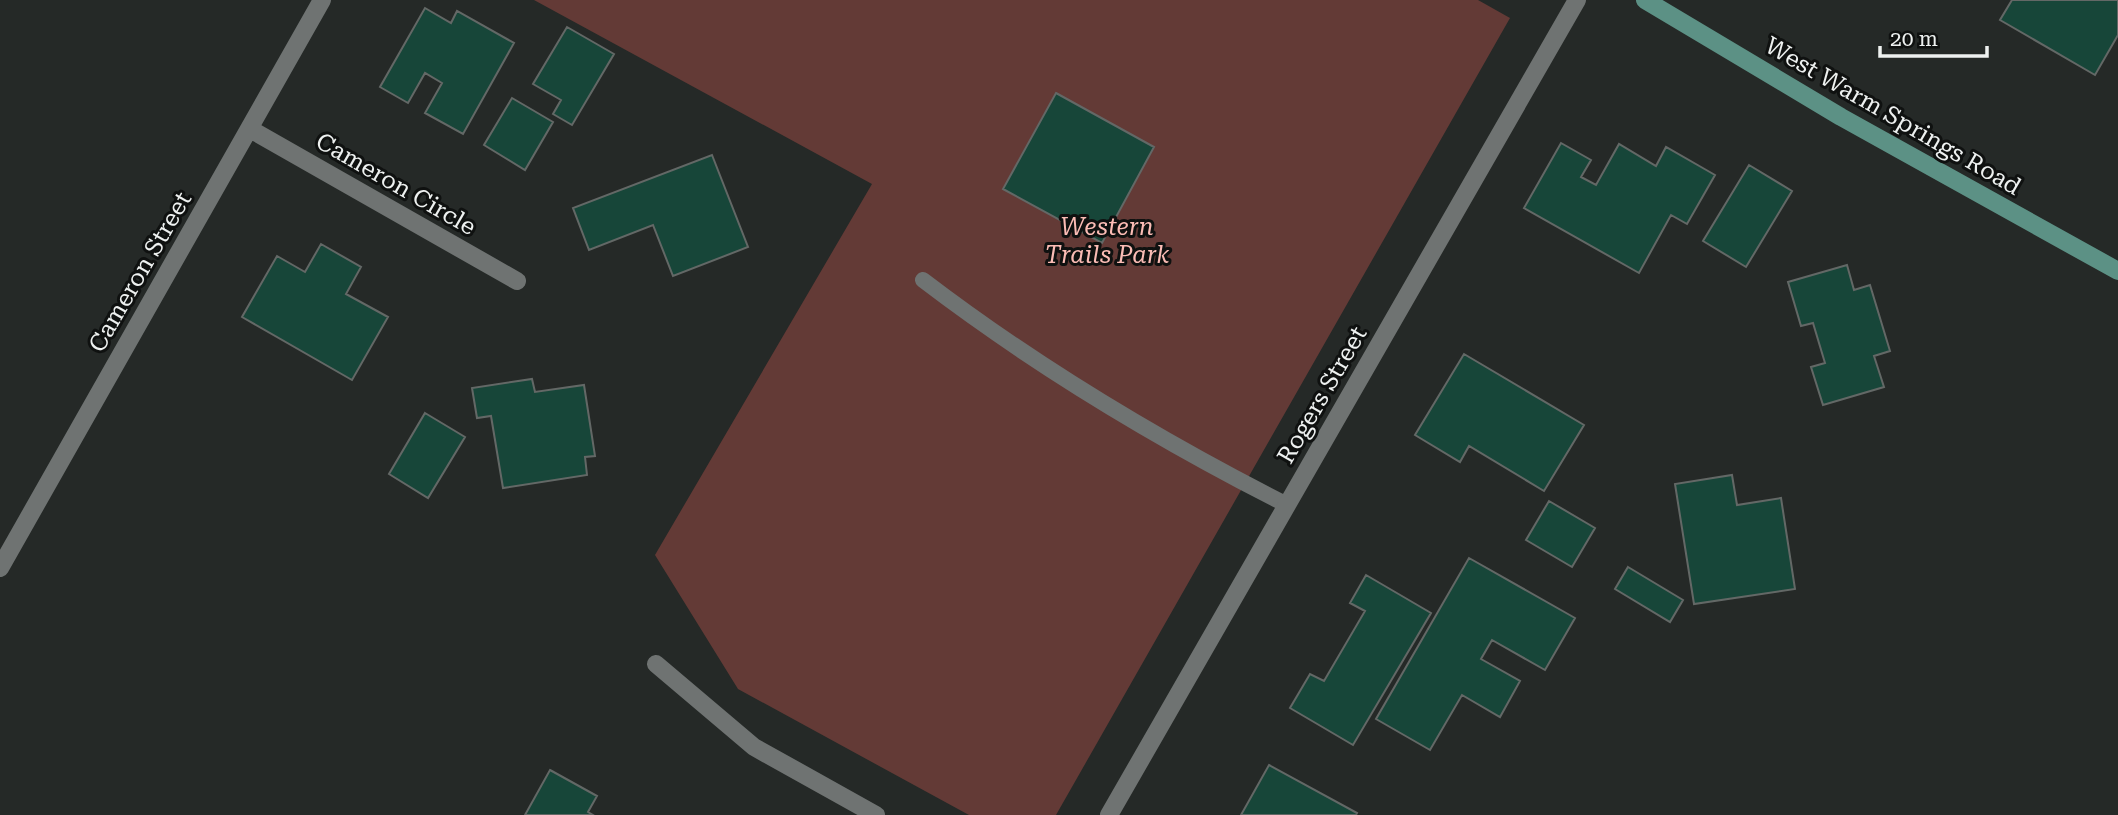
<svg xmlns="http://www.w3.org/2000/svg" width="2118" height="815" viewBox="0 0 2118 815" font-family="'Roboto Serif',serif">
<rect width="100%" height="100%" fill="#252927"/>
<path fill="#633a36" d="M534 0H1478L1510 18 1056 815H969L738 689 655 555 872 184Z"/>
<path fill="#174639" stroke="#636866" stroke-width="2" d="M2012 0H2118V35L2095 75 2000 20Z
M425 8 451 23 457 11 514 43 463 134 425 113 442 83 425 73 408 103 380 87Z
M567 27 614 54 572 125 553 114 561 100 533 84Z
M1056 93 1154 147 1102 243 1003 189Z
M512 98 553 122 525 170 484 145Z
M1561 143 1591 160 1581 177 1596 185 1619 144 1656 166 1666 147 1715 175 1687 224 1671 215 1639 273 1524 208Z
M712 155 748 247 673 276 653 225 589 250 573 208Z
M1749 165 1792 191 1746 267 1703 241Z
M321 244 361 267 346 294 388 317 352 380 242 317 277 256 305 272Z
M1847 265 1854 290 1870 285 1890 351 1874 356 1884 387 1823 405 1811 367 1825 363 1813 323 1801 326 1788 282Z
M1464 354 1584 425 1544 491 1469 446 1460 462 1415 435Z
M532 379 535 392 584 385 595 456 585 457 587 475 503 488 491 416 477 418 472 388Z
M425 413 465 437 428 498 389 474Z
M1732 475 1737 505 1781 498 1795 589 1694 604 1675 484Z
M1549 501 1595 528 1572 567 1526 540Z
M1469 558 1575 618 1545 670 1492 640 1481 659 1520 681 1500 717 1462 695 1430 750 1376 719Z
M1628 567 1683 600 1670 622 1615 589Z
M1366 575 1431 613 1353 745 1290 708 1310 674 1324 681 1365 611 1350 603Z
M1269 765 1357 813 1356 815H1241Z
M550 770 597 796 588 812 593 815H525Z"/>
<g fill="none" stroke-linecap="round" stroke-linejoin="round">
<path stroke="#6f7372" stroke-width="16" d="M923 280C1037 367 1159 440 1287 505"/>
<path stroke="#6f7372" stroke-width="18" d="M250 129 517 281
M0 568 322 0
M656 664 754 747 876 815
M1109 815 1577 0"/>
<path stroke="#5c9185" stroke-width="18" d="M1645 0 1841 117 2118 271"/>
</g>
<g text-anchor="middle" stroke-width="6" stroke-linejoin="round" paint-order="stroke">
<g font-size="24" fill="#eef1f0" stroke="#0f1110">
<text transform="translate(1893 116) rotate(30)" y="8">West Warm Springs Road</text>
<text transform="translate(396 184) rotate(30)" y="8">Cameron Circle</text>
<text transform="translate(140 272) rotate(-60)" y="8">Cameron Street</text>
<text transform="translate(1322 395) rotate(-60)" y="8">Rogers Street</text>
</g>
<g font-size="24" font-style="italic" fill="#fbbcb5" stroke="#0f1110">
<text x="1107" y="235">Western<tspan x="1107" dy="28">Trails Park</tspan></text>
</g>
</g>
<path d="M1880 46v10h107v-10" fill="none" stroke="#eef1f0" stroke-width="3.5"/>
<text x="1890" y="46" font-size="21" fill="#eef1f0" stroke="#0f1110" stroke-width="5" paint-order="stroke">20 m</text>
</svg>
